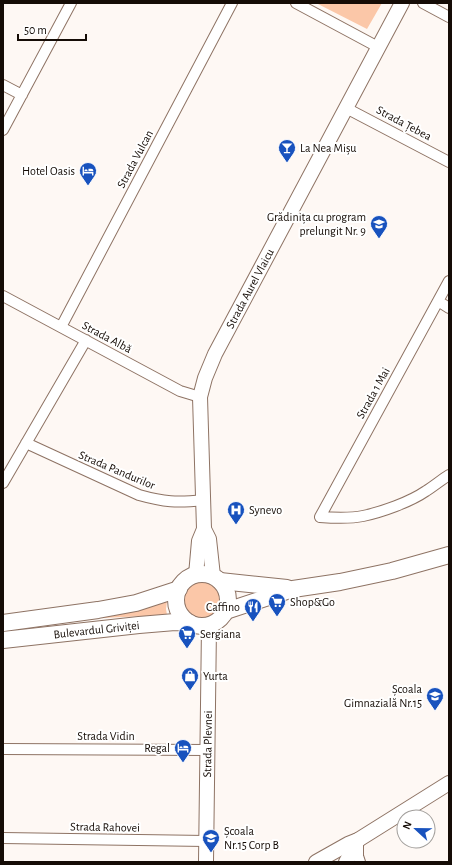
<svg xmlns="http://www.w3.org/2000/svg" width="452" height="865" viewBox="0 0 452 865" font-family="'Alegreya Sans',sans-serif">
<rect width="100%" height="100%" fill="#fef8f4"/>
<path fill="#fbc7a8" d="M316 3H382L367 29Z
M182 600a20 20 0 1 1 40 0a20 20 0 1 1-40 0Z
M167 601 166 609 167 615 102 618 101 614Z"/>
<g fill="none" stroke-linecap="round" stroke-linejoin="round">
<defs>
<path id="street" d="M296 3 378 47
M423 3 449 17
M3 85 22 95
M346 108 449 162
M3 130 71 3
M449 281 320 517C334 518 349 519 363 516 382 512 410 502 426 491 434 486 441 480 449 475
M3 296 180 391 200 397
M438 301 449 308
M61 327 232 3
M26 443 139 495C164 502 177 503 203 500
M3 483 86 340
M3 749 208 750
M3 838 206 841
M358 843V856L360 862"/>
<g id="secondary">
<path d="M204 529 209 539 213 576"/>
<path id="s1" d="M196 575 199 541 204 529 200 397 205 378 215 354 402 3"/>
<path id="s2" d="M206 862 209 626"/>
<path d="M316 862 348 844 358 840 449 783"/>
<path d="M346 862 358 840"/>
</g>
<g id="primary">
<circle cx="202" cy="600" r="26"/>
<path d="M220 581 287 588"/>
<path d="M226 611 293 589 340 582 392 571 449 555"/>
<path d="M3 623 98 610 136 603 179 589"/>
<path id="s3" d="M3 640 139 625 175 622 190 623"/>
</g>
</defs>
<use href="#street" stroke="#8e7364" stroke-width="12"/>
<use href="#secondary" stroke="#8e7364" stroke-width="16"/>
<use href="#primary" stroke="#8e7364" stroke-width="18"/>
<use href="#street" stroke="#fff" stroke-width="10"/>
<use href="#secondary" stroke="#fff" stroke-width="14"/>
<use href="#primary" stroke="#fff" stroke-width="16"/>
</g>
<defs>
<symbol id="bar-pin" viewBox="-11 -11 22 30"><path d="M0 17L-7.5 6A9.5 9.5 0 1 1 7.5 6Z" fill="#1852be" stroke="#fff"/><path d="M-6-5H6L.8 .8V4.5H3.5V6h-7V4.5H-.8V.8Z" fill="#fff"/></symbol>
<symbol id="hotel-pin" viewBox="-11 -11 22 30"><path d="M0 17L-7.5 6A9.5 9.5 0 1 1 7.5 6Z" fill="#1852be" stroke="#fff"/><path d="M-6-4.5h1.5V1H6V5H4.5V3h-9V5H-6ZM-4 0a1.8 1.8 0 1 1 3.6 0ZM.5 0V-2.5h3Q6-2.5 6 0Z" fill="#fff"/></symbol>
<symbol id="school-pin" viewBox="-11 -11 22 30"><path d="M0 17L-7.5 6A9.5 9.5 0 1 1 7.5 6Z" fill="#1852be" stroke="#fff"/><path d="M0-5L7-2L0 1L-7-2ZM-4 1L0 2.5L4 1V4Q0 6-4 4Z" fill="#fff"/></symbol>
<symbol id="hospital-pin" viewBox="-11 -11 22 30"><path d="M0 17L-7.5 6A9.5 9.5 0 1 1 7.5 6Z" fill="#1852be" stroke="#fff"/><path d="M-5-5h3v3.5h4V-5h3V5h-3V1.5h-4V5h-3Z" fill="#fff"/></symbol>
<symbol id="supermarket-pin" viewBox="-11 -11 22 30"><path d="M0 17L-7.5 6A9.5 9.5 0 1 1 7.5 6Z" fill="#1852be" stroke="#fff"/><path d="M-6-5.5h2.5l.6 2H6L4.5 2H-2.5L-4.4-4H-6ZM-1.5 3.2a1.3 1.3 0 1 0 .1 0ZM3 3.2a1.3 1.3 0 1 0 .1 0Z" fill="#fff"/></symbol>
<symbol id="restaurant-pin" viewBox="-11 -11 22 30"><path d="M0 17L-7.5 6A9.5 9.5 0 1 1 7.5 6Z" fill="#1852be" stroke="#fff"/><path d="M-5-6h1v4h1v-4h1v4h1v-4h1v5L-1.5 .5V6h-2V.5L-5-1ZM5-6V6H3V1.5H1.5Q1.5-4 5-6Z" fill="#fff"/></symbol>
<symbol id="shop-pin" viewBox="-11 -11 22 30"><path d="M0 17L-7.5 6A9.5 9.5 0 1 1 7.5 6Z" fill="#1852be" stroke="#fff"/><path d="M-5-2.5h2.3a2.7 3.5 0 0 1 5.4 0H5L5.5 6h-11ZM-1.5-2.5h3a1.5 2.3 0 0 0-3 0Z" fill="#fff"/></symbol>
</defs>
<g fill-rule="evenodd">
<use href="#bar-pin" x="277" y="138" width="20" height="27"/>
<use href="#hotel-pin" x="78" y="161" width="20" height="27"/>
<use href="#school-pin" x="369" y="214" width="20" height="27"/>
<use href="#hospital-pin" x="226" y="500" width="20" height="27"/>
<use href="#supermarket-pin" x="267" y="592" width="20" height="27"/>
<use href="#restaurant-pin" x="243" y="597" width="20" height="27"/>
<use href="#supermarket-pin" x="177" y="624" width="20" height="27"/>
<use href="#shop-pin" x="180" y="666" width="20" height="27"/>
<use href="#school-pin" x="425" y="686" width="20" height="27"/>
<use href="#hotel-pin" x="173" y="738" width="20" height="27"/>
<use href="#school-pin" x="201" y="828" width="20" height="27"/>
</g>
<g text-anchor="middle" stroke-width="4" stroke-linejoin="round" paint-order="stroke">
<g font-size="12" fill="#150c06" stroke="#fff">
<text transform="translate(404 123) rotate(28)" y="4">Strada Țebea</text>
<text transform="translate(135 159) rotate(-62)" y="4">Strada Vulcan</text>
<text dy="4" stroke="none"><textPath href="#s1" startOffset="299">Strada Aurel Vlaicu</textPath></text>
<text transform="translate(107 337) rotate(28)" y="4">Strada Albă</text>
<text transform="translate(373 393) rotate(-61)" y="4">Strada 1 Mai</text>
<text transform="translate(117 470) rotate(23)" y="4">Strada Pandurilor</text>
<text dy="4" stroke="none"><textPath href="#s3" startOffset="94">Bulevardul Griviței</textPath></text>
<text x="106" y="740">Strada Vidin</text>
<text dy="4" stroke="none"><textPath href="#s2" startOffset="118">Strada Plevnei</textPath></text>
<text transform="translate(105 827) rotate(1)" y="4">Strada Rahovei</text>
</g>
<g font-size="12" fill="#150c06" stroke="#fff" text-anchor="start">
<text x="300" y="152">La Nea Mișu</text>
<text x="75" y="175" text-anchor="end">Hotel Oasis</text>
<text x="366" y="221" text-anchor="end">Grădinița cu program<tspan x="366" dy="14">prelungit Nr. 9</tspan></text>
<text x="249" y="514">Synevo</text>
<text x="290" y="606">Shop&amp;Go</text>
<text x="240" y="611" text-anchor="end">Caffino</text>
<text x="200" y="638">Sergiana</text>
<text x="203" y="680">Yurta</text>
<text x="422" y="693" text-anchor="end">Școala<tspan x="422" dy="14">Gimnazială Nr.15</tspan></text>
<text x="170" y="752" text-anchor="end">Regal</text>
<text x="224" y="835">Școala<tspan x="224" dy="14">Nr.15 Corp B</tspan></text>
</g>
</g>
<rect width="452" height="865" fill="none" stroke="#150c06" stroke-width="8"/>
<g transform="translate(416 829) rotate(292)"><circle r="19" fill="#ffffff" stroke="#a19e9b"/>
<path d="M0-3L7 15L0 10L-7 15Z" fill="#1852be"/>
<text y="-6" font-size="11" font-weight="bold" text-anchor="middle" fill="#150c06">N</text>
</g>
<path d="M18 34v6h68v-6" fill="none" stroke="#150c06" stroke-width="2"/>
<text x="24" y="34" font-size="12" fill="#150c06" stroke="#ffffff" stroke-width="3" paint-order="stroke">50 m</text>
</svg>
